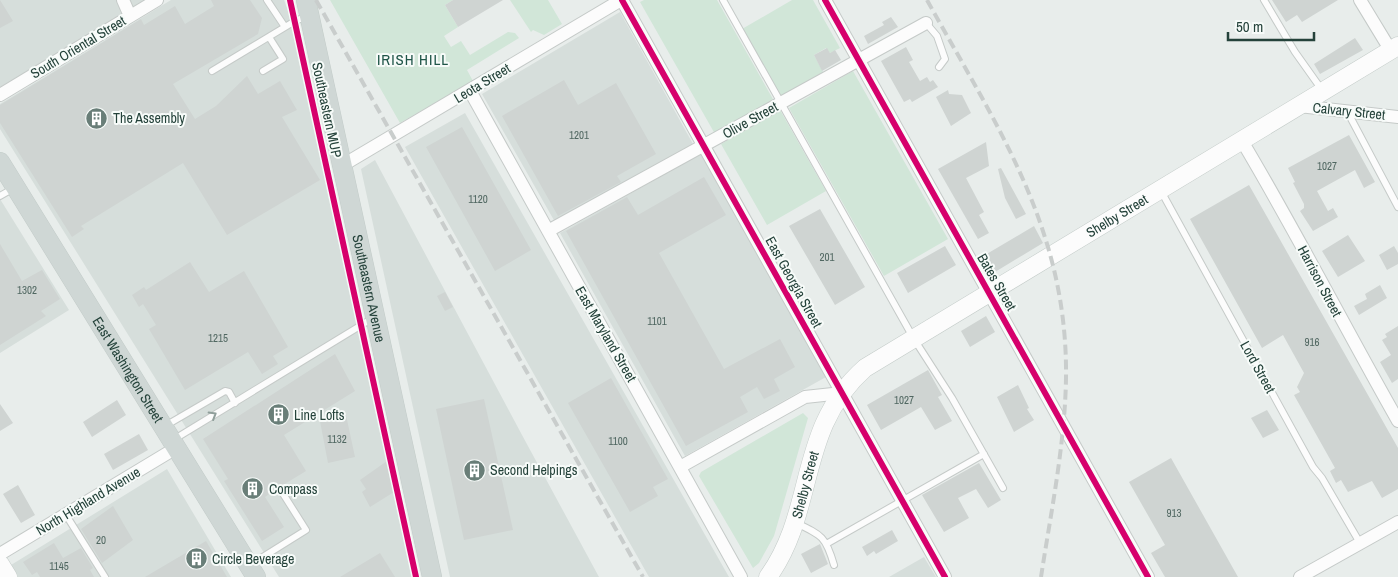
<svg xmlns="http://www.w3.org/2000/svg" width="1398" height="577" viewBox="0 0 1398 577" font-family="'Archivo Narrow',sans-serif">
<rect width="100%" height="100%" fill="#e8edeb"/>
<path fill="#d6dedb" d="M0 0H147L0 87Z
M171 0H284L298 38 416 577H279L0 129V104Z
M620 12 693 144 555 222 482 94Z
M465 113 729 577H649L405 147Z
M701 154 826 377 685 456 560 233Z
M375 160 522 435 599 577H450L361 169Z
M0 199 69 310 0 353Z
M167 469 231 577H18L11 565Z
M924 557 936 577H889Z"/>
<path fill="#d1e6d8" d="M330 0H453L445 5 458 27 444 36 451 47 461 41 470 55 508 32 515 33 519 38 467 70 473 81 400 123Z
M510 0H548L562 24 544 35 533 30 531 32Z
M644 0H717L774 101 715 134 640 2Z
M792 0H813L840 48 830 53 826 48 814 55 823 72 781 97 742 29Z
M853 71 948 239 884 276 789 108Z
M780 110 826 191 767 225 721 144Z
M803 413 808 418 774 536 759 563 753 568 699 476 701 472Z"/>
<path fill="#cfd4d2" d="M0 0 13 21 0 28Z
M211 0H250L262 18 258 34 173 84 195 119 216 106 247 76 258 94 280 81 297 110 282 117 320 180 227 235 183 163 81 226 84 229 72 237 0 123V105L141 19 144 25 175 6 185 24 214 6Z
M453 0H503L458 27 445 5Z
M1272 0H1338L1302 22 1297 15 1286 22Z
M891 17 898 27 868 44 864 36 884 25 882 22Z
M1355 38 1363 50 1320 74 1314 64Z
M906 47 913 60 909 62 920 81 927 77 930 82 933 80 938 87 912 102 910 99 904 102 881 61Z
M827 48 830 53 835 50 841 60 822 71 814 55Z
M564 80 578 105 616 83 656 154 617 176 621 182 558 216 502 116Z
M948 90 949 94 962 95 971 113 951 126 936 97Z
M462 127 531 250 495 271 426 147Z
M1349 135 1375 182 1364 188 1355 170 1317 191 1328 211 1333 208 1338 217 1313 231 1300 211 1304 208V204L1293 183 1295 182 1288 168Z
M986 142 989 166 966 178 984 212 979 215 989 233 978 239 938 169Z
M1001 168 1026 214 1016 219 1005 198 998 169Z
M704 177 726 215 659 253 724 369 780 339 795 367 774 379 780 391 764 399 757 387 740 397 748 412 686 446 566 231 627 197 638 215Z
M1249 185 1398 448V489L1382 498 1372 481 1348 492 1341 480 1336 483 1330 471 1335 468 1294 395 1300 392 1297 387 1304 373 1283 335 1262 348 1190 219Z
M820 209 865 287 835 305 789 226Z
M1034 226 1043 243 995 272 985 255Z
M1348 235 1365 261 1338 277 1322 251Z
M0 244 22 281 42 270 60 299 41 311 46 316 0 345Z
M945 246 956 265 908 293 897 273Z
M1394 246 1398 253V264L1387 270 1379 255Z
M190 262 209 292 244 271 288 347 273 356 278 364 262 374 248 352 185 390 149 329 156 325 143 304 139 307 132 295 144 287 146 290Z
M1380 285 1387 298 1359 315 1354 306 1367 299 1365 294Z
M445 292 453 307 445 311 437 296Z
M986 316 995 332 970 347 961 331Z
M1398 326V379L1392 383 1380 362 1391 355 1382 340 1387 337 1385 334Z
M335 354 355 391 284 435 306 471 283 485H278L275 490 265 497 284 527 262 541 224 481 228 479 203 439Z
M928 370 942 395 938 397 952 421 935 430 921 407 881 430 867 405Z
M611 378 668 479 653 487 658 496 630 512 568 403Z
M1018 385 1029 408 1027 409 1034 420 1014 432 997 397Z
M484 399 513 530 464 540 436 409Z
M117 400 126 415 92 437 83 422Z
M0 404 13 423 0 431Z
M1267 410 1279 430 1263 438 1251 418Z
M346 415 355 457 328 463 320 421Z
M139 434 148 450 113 470 104 454Z
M1171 458 1238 577H1165L1151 553 1165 545 1129 482Z
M387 461 394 492 370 507 362 492 366 489 360 480Z
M979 463 1001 500 988 508 976 489 958 498 969 518 944 532 922 495Z
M18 485 35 515 21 523 3 494Z
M113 506 133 540 102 563 81 529Z
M892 530 898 541 876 554 874 551 867 556 862 547Z
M206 541 227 577H145Z
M54 543 63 558 81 548 93 568 90 570 94 577H40L37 572 32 575 23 562Z
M820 544 828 564 811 573 801 554Z
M380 553 395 577H340Z"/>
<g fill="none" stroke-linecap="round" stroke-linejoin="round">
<defs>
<path id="lane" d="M267 0 285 27
M723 0 914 339 952 398 1003 488
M1264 0 1295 52 1322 90
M926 23 937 36 945 59 939 67
M212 71 295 21 308 16
M263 71 283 59 269 37
M1347 111 1398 207
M1161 191 1313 467 1322 478 1360 543
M0 196 14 188
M165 426 225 391 229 392 235 403
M173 440 373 318
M66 515 105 577
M796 523C822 535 826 537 834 565
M828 543 984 454
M250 565 306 530 280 489"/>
<path id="street" d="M123 0 130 16
M622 0 945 577
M825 0 1148 577
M1360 0 1391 51
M470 91 741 577
M0 95 157 0
M1299 106 1398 117
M1242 141C1297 233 1345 328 1398 421
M343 165 621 0
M548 231 926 23
M680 467 805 397 842 393
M0 554 176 448
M1300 577 1398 522"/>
<g id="secondary">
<path d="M0 564 8 577"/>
<path id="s1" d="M768 577C817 509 796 429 865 368L1398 46"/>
</g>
<g id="primary">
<path id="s2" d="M306 0 432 577"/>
<path id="s3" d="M0 162 256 577"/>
</g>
</defs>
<use href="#lane" stroke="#c5cac8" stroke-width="8"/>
<use href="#street" stroke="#c5cac8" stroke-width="14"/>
<use href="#secondary" stroke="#c3cbc8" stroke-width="19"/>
<use href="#primary" stroke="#c3ccc9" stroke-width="20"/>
<use href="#lane" stroke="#fcfcfc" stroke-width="6"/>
<use href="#street" stroke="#fcfcfc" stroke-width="12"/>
<use href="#secondary" stroke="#fcfcfc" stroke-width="18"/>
<use href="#primary" stroke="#cfd7d5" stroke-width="19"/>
<path stroke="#c9cdcc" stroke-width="4" stroke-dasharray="10 5" stroke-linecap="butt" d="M316 0 643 577
M927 0C996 125 1068 228 1066 378 1065 444 1051 512 1041 577"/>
<defs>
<path id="cycleway" d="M290 0 416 577
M622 0 945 577
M825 0 1148 577"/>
</defs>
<use href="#cycleway" stroke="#f7fbf9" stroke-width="9"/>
<use href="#cycleway" stroke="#d6006c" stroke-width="6"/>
</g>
<defs><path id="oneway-chevron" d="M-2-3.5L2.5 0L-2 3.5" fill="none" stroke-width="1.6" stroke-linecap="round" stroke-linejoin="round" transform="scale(1.25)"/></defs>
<use stroke="#909f9b" href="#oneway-chevron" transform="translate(213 415) rotate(-31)"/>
<defs>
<symbol id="building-disc" viewBox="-11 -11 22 22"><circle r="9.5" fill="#697e78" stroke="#f7fbf9"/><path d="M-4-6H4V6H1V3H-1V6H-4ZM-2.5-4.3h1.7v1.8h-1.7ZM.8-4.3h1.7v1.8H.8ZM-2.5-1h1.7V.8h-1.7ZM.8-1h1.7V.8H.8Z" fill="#fff"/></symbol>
</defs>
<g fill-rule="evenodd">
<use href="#building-disc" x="84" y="106" width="25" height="25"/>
<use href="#building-disc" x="266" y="402" width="25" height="25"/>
<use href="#building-disc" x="462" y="458" width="25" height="25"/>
<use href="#building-disc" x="240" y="476" width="25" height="25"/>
<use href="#building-disc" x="184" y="546" width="25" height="25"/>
</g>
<g text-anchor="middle" stroke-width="4" stroke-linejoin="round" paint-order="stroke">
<g font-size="11" fill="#506761">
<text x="579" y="139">1201</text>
<text x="1327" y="170">1027</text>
<text x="478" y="203">1120</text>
<text x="827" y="261">201</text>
<text x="27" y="294">1302</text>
<text x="657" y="325">1101</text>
<text x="218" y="342">1215</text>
<text x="1312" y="346">916</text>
<text x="904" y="404">1027</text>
<text x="337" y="443">1132</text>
<text x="618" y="445">1100</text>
<text x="1174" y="517">913</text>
<text x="101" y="544">20</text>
<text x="59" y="570">1145</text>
</g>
<g font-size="14" fill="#24423a" stroke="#f7fbf9">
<text transform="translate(78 47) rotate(-31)" y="5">South Oriental Street</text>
<text transform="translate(482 83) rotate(-31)" y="5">Leota Street</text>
<text transform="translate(327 110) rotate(78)" y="5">Southeastern MUP</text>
<text transform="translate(1349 111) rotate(6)" y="5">Calvary Street</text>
<text transform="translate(750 120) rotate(-29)" y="5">Olive Street</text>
<text dy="5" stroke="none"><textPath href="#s1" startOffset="528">Shelby Street</textPath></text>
<text transform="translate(1320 281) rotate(62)" y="5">Harrison Street</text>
<text transform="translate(794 282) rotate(61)" y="5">East Georgia Street</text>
<text transform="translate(997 282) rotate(60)" y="5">Bates Street</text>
<text dy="5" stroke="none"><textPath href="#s2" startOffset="295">Southeastern Avenue</textPath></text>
<text transform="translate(606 334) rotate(60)" y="5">East Maryland Street</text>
<text transform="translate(1258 367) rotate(61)" y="5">Lord Street</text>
<text dy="5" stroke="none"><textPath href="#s3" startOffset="244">East Washington Street</textPath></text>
<text dy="5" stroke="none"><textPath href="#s1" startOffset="100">Shelby Street</textPath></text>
<text transform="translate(88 501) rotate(-31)" y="5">North Highland Avenue</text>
</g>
<g font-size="14" fill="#24423a" stroke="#f7fbf9" text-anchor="start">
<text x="113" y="123">The Assembly</text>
<text x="294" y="420">Line Lofts</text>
<text x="490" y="475">Second Helpings</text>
<text x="269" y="494">Compass</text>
<text x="212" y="564">Circle Beverage</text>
</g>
<g font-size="15" letter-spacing="1" fill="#1f5548" stroke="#f7fbf9">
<text x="413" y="65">IRISH HILL</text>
</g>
</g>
<path d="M1228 32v8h86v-8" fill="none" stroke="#24423a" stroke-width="2.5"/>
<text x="1236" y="32" font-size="15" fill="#24423a" stroke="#f7fbf9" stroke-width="4" paint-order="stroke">50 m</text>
</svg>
